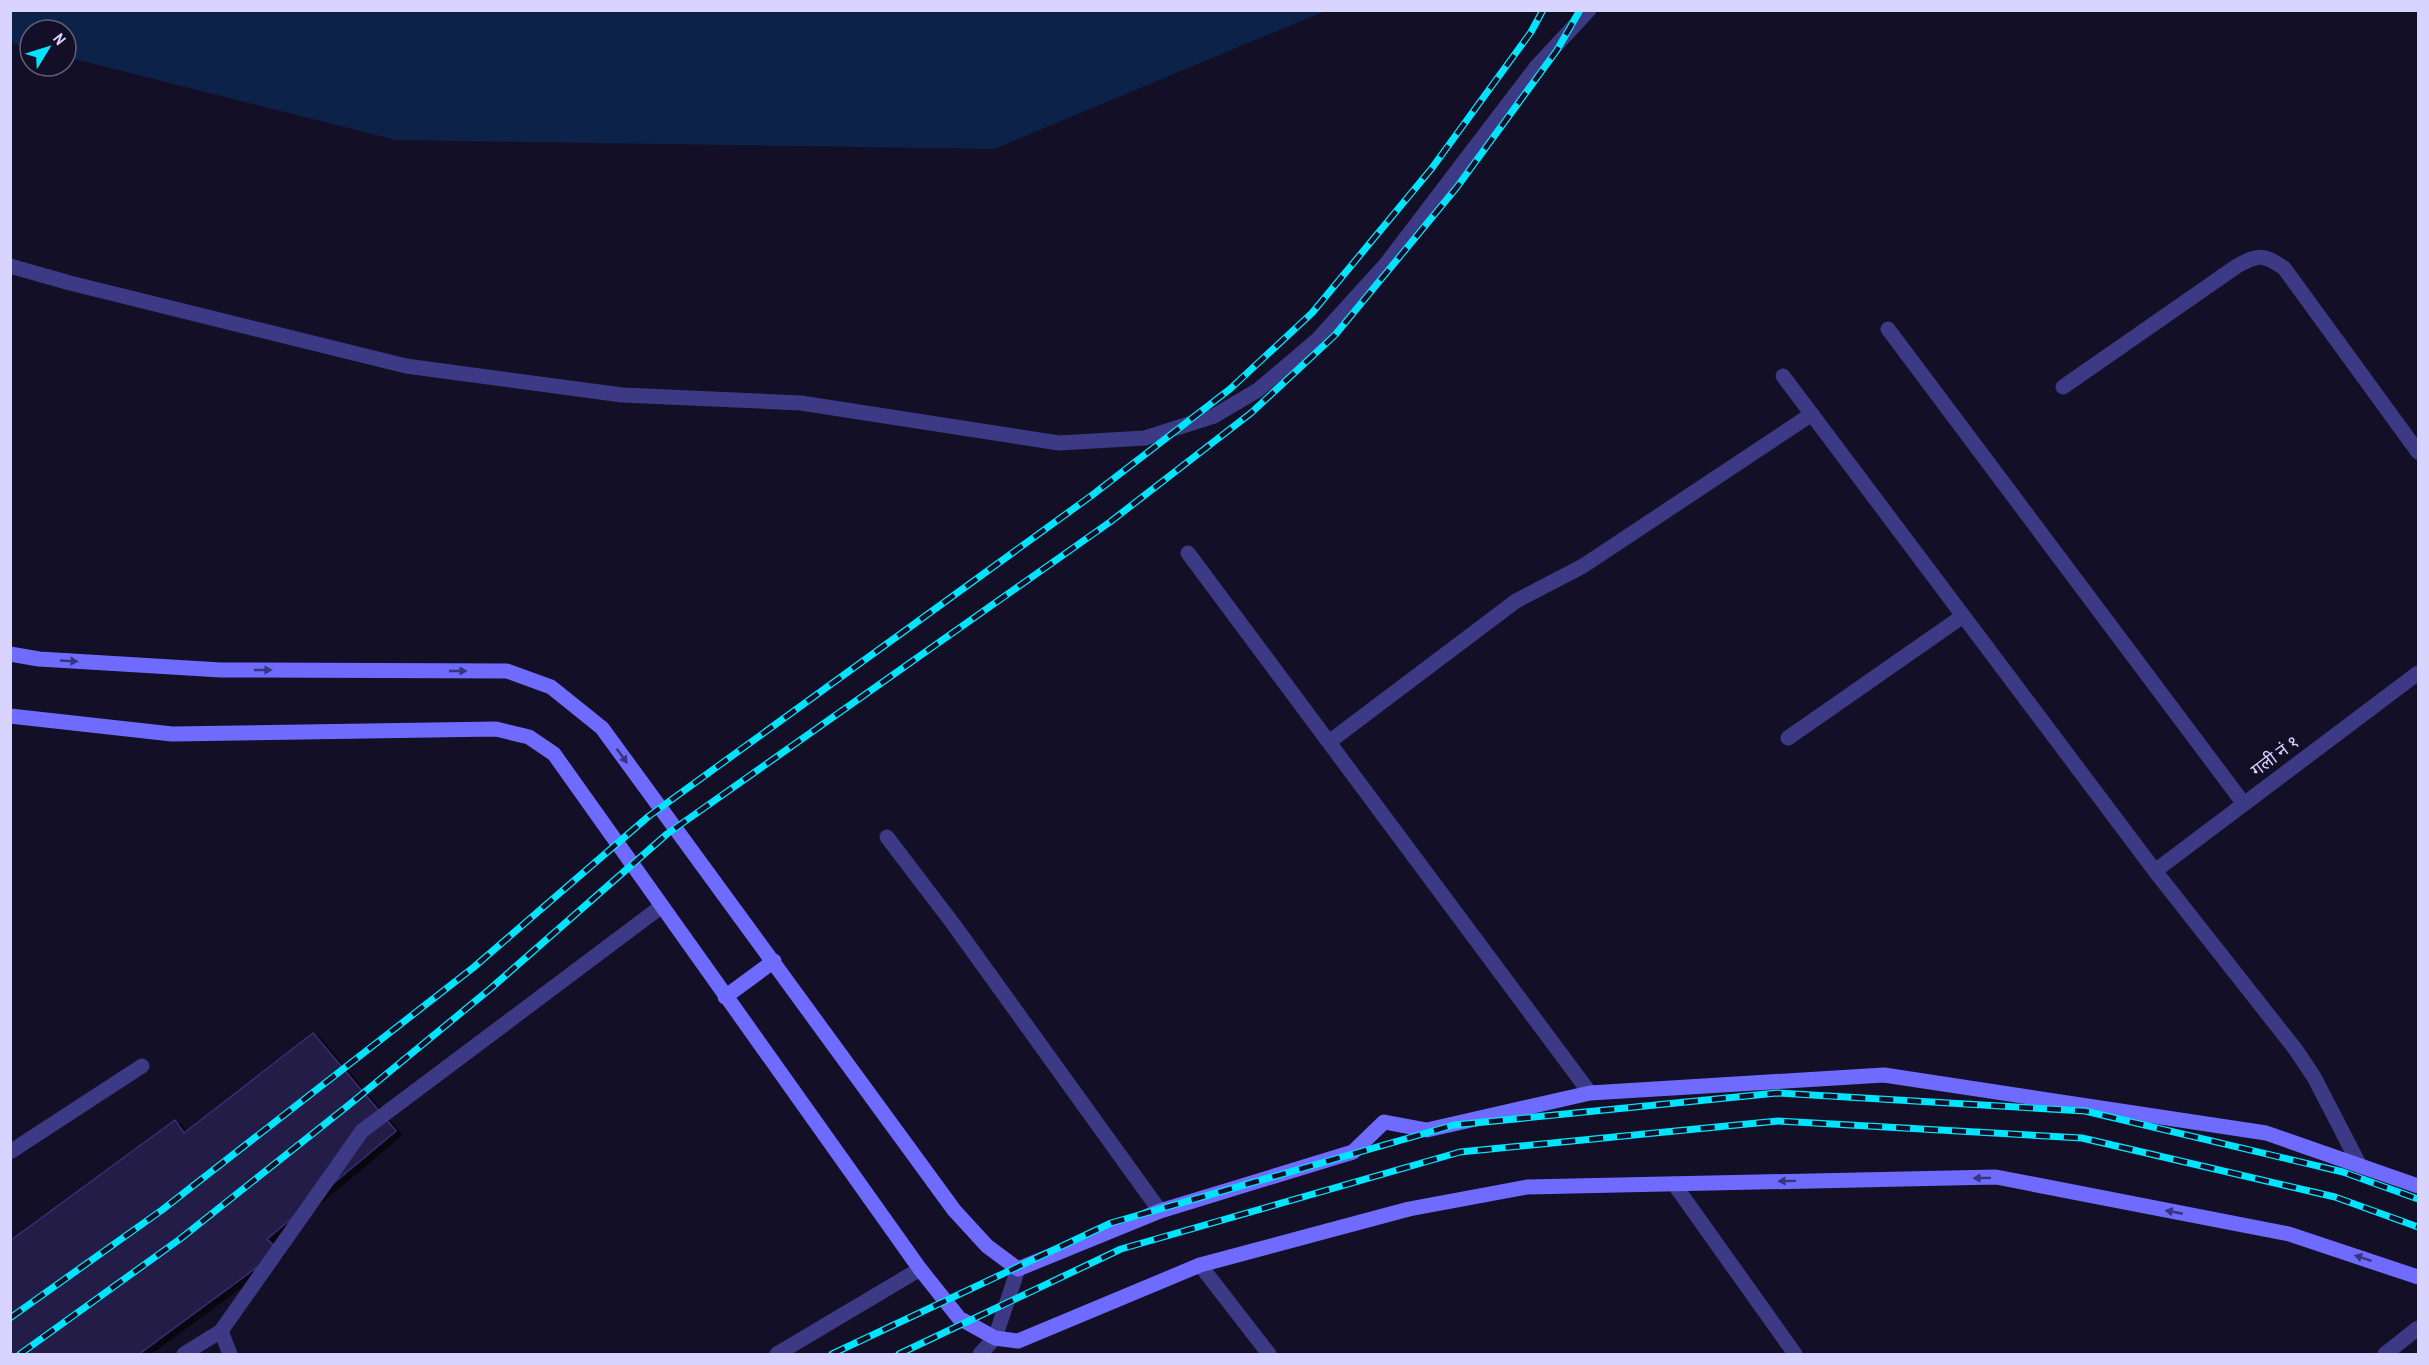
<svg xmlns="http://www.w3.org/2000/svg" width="2429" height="1365" viewBox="0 0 2429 1365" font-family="'Archivo Narrow','Noto Sans Devanagari',sans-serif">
<defs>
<filter id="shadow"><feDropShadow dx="6" dy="4" stdDeviation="0" flood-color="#0009"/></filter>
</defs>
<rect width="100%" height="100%" fill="#130f26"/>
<path fill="#0c2248" d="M10 11 11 10 1325 11 994 149 396 140 66 57V30H30V48L11 43Z"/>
<path fill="#241b47" stroke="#3b2d73" stroke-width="1.5" filter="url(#shadow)" d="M313 1033 396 1131 267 1239 279 1251 139 1354H10V1241L175 1120 184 1133Z"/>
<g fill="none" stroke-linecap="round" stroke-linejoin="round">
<path stroke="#3d3a85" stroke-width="15" d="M221 1331 362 1131 662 906
M184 1354 221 1331 230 1354
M777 1354 920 1269"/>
<path stroke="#3d3a85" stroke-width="15" d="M10 266 70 283 406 366 622 395 801 403 1059 443 1145 438 1214 416 1258 390 1317 340 1386 264 1537 66 1589 10
M1888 329 2244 804
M1783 376 2155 871 2296 1050 2314 1077 2360 1166
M2063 387 2237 266C2259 254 2263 254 2284 268L2418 452
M1188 553 1590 1093
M1788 738 1963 616
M1329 742 1516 601 1583 566 1812 414
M887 837 954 925 1160 1211
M2155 871 2418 673
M10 1152 142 1066
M1674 1184 1795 1354
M1200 1265 1269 1354
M980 1354 995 1338 1018 1269
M2385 1354 2418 1328"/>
<path stroke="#6f6bff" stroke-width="15" d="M10 654 39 659 221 670 507 671 551 687 602 728 954 1210 987 1246 1018 1269 1160 1211 1353 1152 1384 1122 1427 1130 1590 1093 1884 1075 2266 1133 2418 1186
M10 716 172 734 496 729 529 737 554 754 920 1269 959 1318 995 1338 1018 1341 1200 1265 1409 1209 1527 1187 1996 1177 2289 1234 2418 1277
M725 997 774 961"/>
<defs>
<path id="rail" d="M10 1318 162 1210 474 967 649 816 1091 496 1230 389 1312 313 1432 168 1531 32 1543 10
M20 1354 180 1239 350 1104 490 989 667 834 1110 522 1251 413 1335 335 1457 187 1557 50 1580 10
M832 1354 1111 1223 1454 1125 1777 1093 2085 1111 2343 1172 2418 1199
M899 1354 1121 1249 1460 1152 1778 1121 2082 1138 2335 1197 2418 1227"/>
</defs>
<use href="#rail" stroke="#00e5ff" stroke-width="7"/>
<use href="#rail" stroke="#130f26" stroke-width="4.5" stroke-dasharray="14" stroke-linecap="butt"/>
</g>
<defs><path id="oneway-solid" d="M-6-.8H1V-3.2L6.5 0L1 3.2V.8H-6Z" transform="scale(1.5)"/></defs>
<g fill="#38347d">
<use href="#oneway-solid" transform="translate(69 661) rotate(3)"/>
<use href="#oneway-solid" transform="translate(263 670)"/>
<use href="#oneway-solid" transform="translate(458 671)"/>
<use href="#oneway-solid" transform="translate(622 756) rotate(54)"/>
<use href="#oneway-solid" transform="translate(1982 1178) rotate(179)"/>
<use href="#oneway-solid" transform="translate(1787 1181) rotate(179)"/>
<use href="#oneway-solid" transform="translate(2174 1212) rotate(-169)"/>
<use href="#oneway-solid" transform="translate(2363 1258) rotate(-162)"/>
</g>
<g text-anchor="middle" stroke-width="6" stroke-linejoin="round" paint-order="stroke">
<g font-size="18" fill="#d9d4ff" stroke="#130f26">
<text transform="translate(2275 756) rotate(-37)" y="6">गली नं १</text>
</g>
</g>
<rect width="2429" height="1365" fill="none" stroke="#d9d4ff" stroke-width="24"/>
<g transform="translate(48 48) rotate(52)"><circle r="28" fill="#130f26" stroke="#625e7d" stroke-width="1.5"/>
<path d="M0-4.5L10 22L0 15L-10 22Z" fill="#00e5ff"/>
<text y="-9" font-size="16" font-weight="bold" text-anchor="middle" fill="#d9d4ff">N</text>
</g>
</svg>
